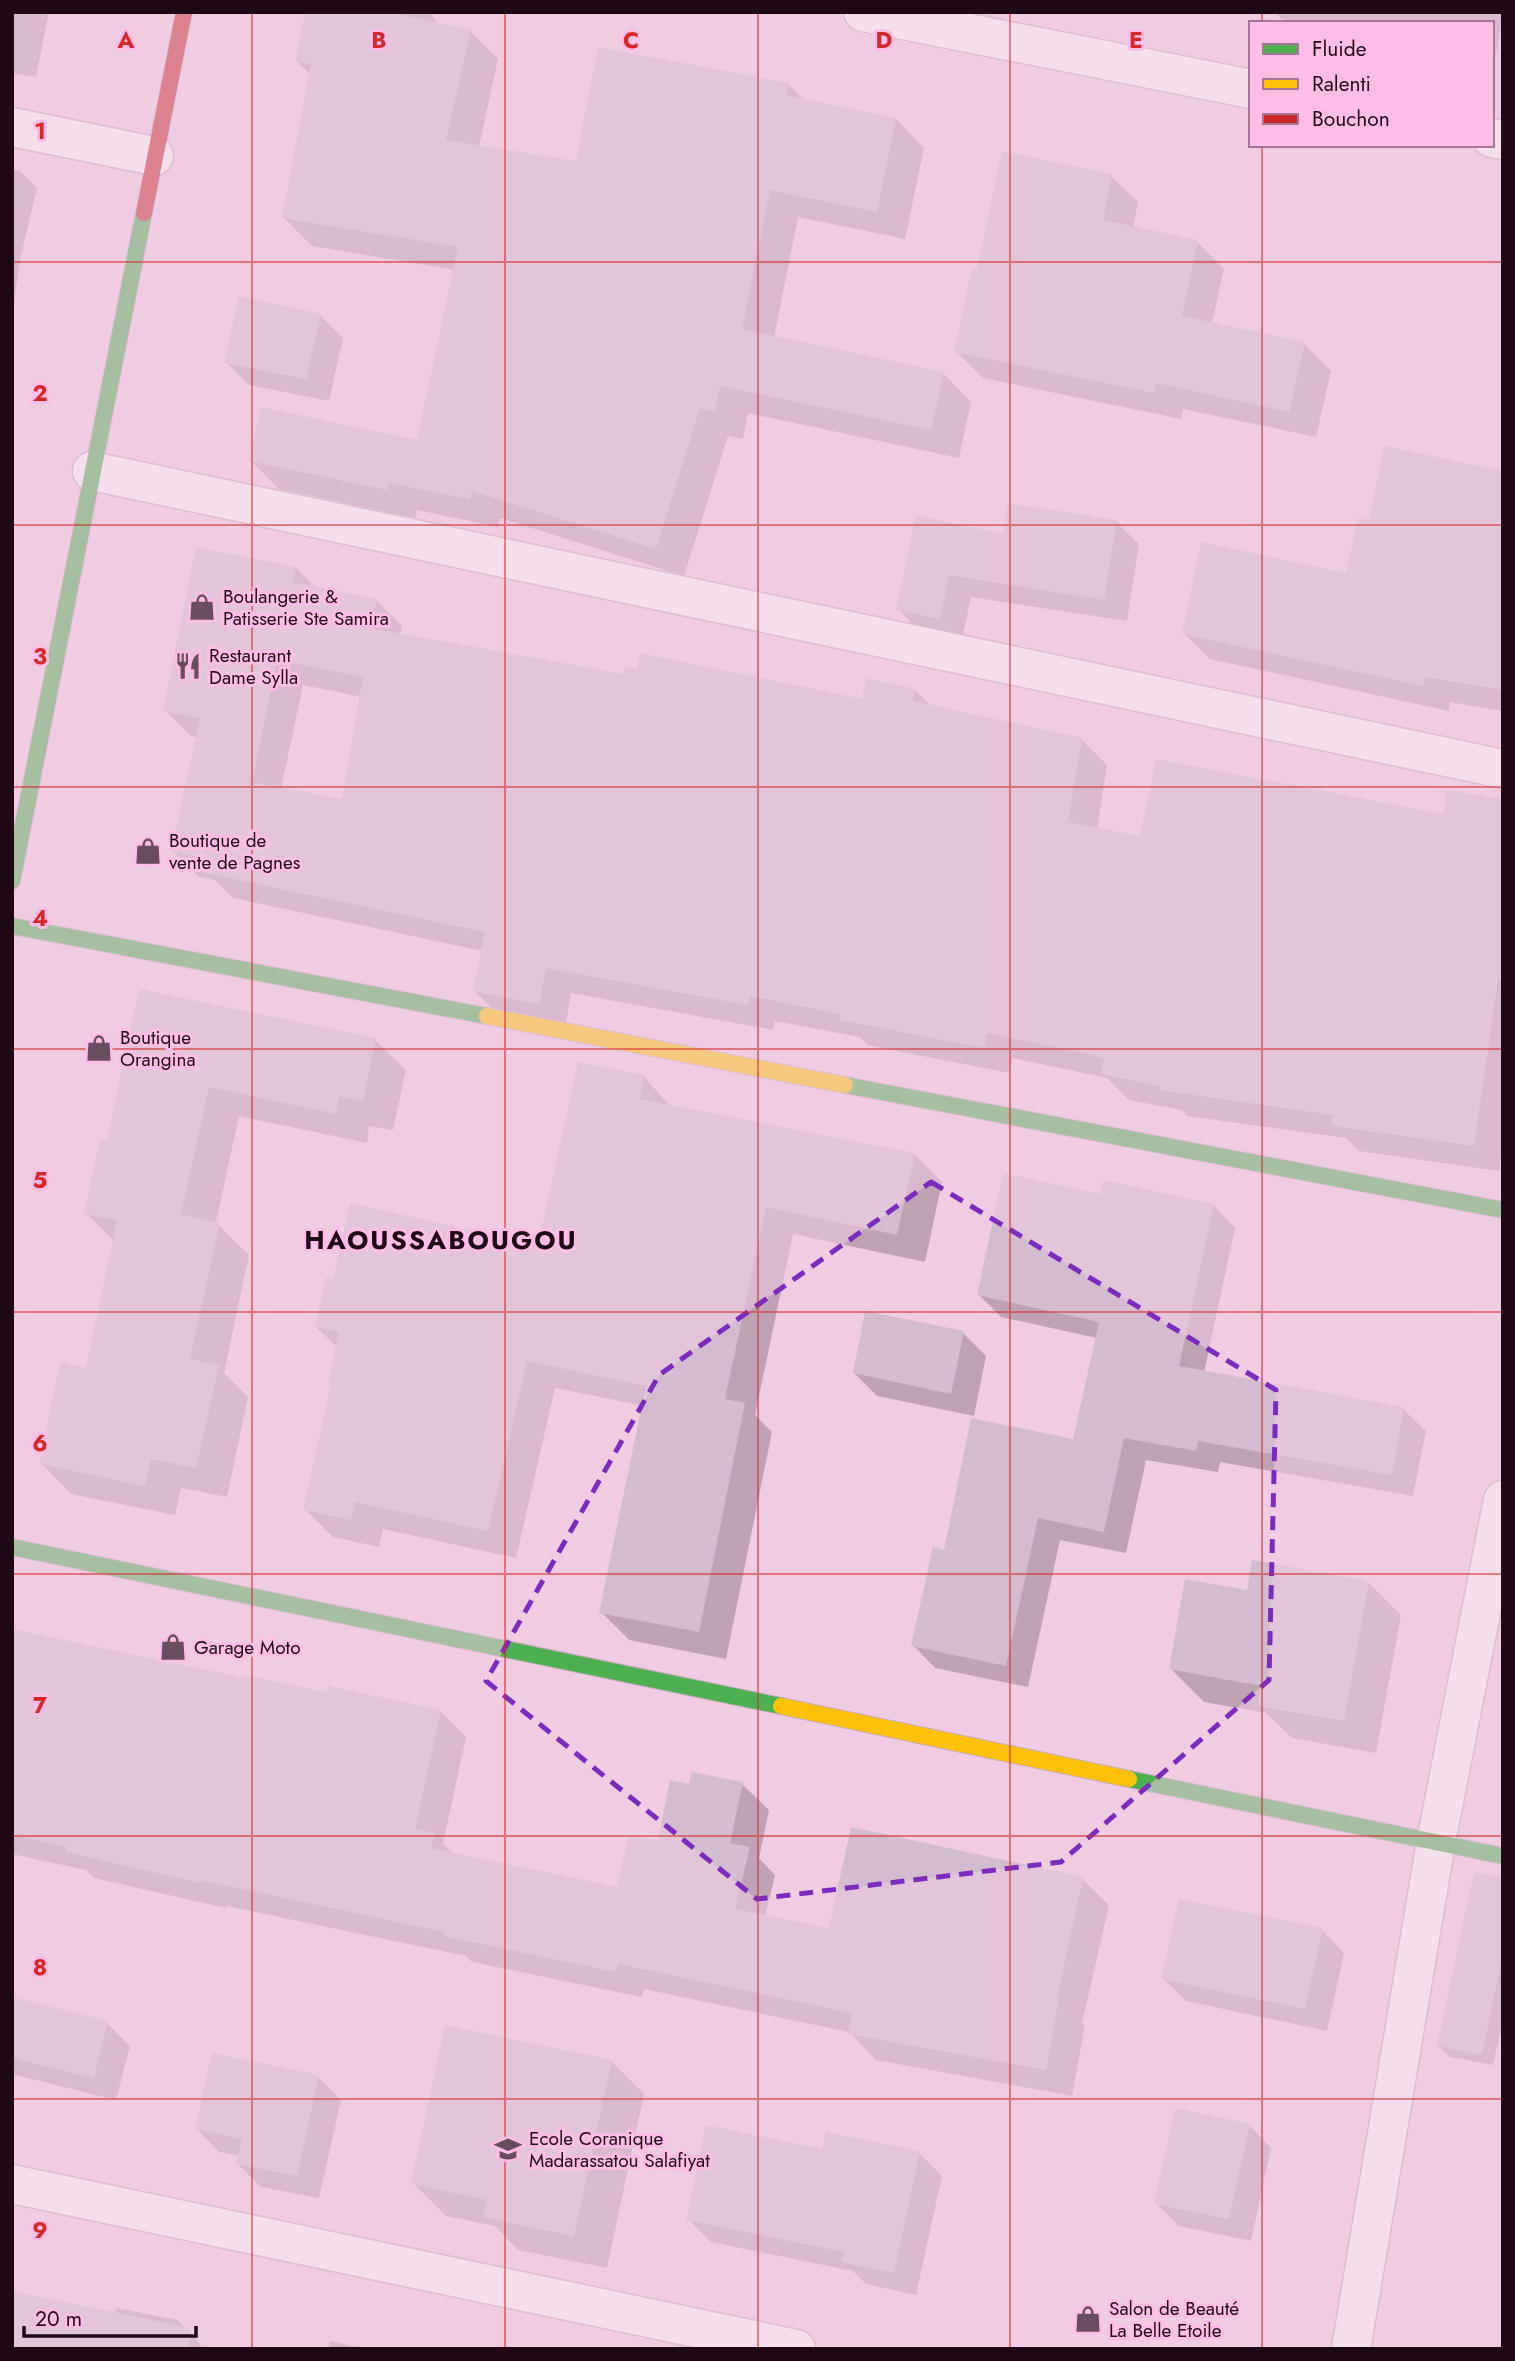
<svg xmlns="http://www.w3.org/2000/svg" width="1515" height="2361" viewBox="0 0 1515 2361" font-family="Jost,sans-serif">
<rect width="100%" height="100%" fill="#efcce2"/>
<path fill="#0003" fill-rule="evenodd" d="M12 12H49L36 77 12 73Z
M307 12H429L436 20 435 24 470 31 498 59 479 147 578 163 788 84 804 100 896 119 924 148 905 239 798 217 774 338 943 373 971 402 959 458 748 413 743 439 728 436 684 576 500 518 498 527 417 510 415 518 279 489 251 461 419 443 455 270 312 246 284 218 311 75 296 60Z
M1275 12H1503V15L1492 77V23H1303L1282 19Z
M12 169 20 171 37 188 21 256 12 314Z
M1111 176 1138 202 1133 228 1197 242 1224 269 1212 324 1304 344 1331 371 1316 437 1183 409 1181 419 983 378 956 351 978 271Z
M320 315 343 338 329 401 249 385 226 362Z
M1503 473V711L1450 702 1449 711 1210 659 1184 633 1348 575 1370 522Z
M1116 522 1139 544 1127 621 971 597 962 640 920 632 898 609 1004 536Z
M296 568 316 588 376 600 402 626 400 635 625 676 863 701 915 690 932 707 1081 739 1107 765 1097 829 1142 838 1444 816 1503 801V1146L1499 1171 1359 1151 1346 1138 1187 1116 1182 1110 1129 1100 1107 1078 1013 1058 1009 1073 867 1045 860 1037 775 1021 773 1030 571 993 565 1029 500 1017 475 991 483 951 233 898 215 880 199 877 173 851 197 738 191 736 165 710ZM303 685 362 697 343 801 281 789Z
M140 991 375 1040 406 1070 393 1130 369 1126 367 1143 239 1116 216 1223 249 1255 224 1373 248 1397 227 1497 181 1488 175 1515 71 1494 41 1463 87 1370 114 1241 86 1213 109 1142Z
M644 1077 671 1107 914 1154 942 1182 925 1262 793 1234 755 1415 772 1432 726 1659 629 1640 601 1612 644 1406 555 1388 516 1558 383 1529 379 1547 333 1537 305 1509 332 1387 330 1384 338 1348 316 1327 335 1281 539 1247Z
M1101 1196 1213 1205 1235 1228 1204 1373 1403 1409 1426 1431 1413 1496 1220 1462 1218 1472 1146 1460 1126 1553 1060 1540 1028 1687 935 1668 913 1645 945 1552 1074 1441 1097 1338 1001 1317 979 1295Z
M963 1333 986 1356 974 1416 877 1396 854 1373Z
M1368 1582 1401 1615 1376 1753 1292 1738 1266 1713 1204 1702 1171 1669 1249 1592Z
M12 1631 246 1680 440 1711 466 1737 443 1844 454 1854 619 1889 659 1843 690 1786 742 1784 769 1810 759 1858 775 1875 765 1917 831 1930 1082 1879 1109 1905 1082 2024 1085 2026 1072 2096 876 2060 849 2032 644 1989 642 1997 472 1962 466 1956 226 1906V1908L94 1878 86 1870 12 1854Z
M1503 1913V2019L1493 2065 1450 2057 1438 2046Z
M1322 1930 1344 1953 1327 2031 1186 2001 1163 1978Z
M12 1999 107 2023 130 2046 116 2100 12 2074Z
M611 2061 644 2094 607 2268 518 2250 495 2226 446 2216 413 2183Z
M318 2077 341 2100 319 2198 261 2187 238 2164 240 2156 219 2152 197 2129Z
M1249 2125 1271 2148 1251 2241 1179 2226 1156 2203Z
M824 2152 919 2153 942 2176 916 2295 866 2284 853 2271 711 2242 688 2219Z
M116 2308 178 2320 204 2349H12L115 2314Z
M330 2341 367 2349H328Z"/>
<path fill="#d3bccf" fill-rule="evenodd" d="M305 12H390L471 30 446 140 576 161 598 47 789 83 786 95 896 118 877 212 770 190 742 329 944 372 931 430 720 386 715 411 700 408 656 549 472 491 470 499 389 483 387 490 249 461 261 407 417 440 458 247 282 218 311 64 295 61Z
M1002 151 1112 174 1103 220 1198 240 1182 316 1305 342 1289 412 1156 383 1154 393 954 352 972 268 977 269Z
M239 296 321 314 306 379 224 363Z
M1384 446 1503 471V690L1425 677 1423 686 1182 634 1201 542 1346 573 1358 518 1369 520Z
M1007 503 1117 520 1104 600 949 575 940 619 896 610 916 515 1003 534Z
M196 547 296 567 293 582 377 599 370 628 624 674 625 667 637 669 640 653 862 699 866 678 916 689 913 701 1082 738 1068 822 1140 836 1156 759 1443 814 1446 790 1503 799V980L1498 979 1474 1146 1332 1126 1333 1115 1159 1090 1160 1086 1101 1074 1104 1058 1093 1055 987 1033 984 1048 840 1020 841 1014 750 996 748 1005 546 968 539 1004 473 991 485 932 206 873 209 859 171 852 200 718 163 711ZM277 660 363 677 342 799 252 782Z
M139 989 376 1038 363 1101 339 1096 336 1114 209 1087 181 1214 220 1223 190 1359 219 1365 196 1468 151 1459 145 1486 39 1464 60 1362 86 1368 117 1220 84 1214 100 1138 107 1140Z
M578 1062 645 1075 640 1099 915 1153 897 1235 766 1207 725 1399 745 1403 699 1632 599 1613 646 1386 527 1361 488 1531 355 1502 351 1520 303 1510 331 1385H328L339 1332 315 1327 326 1277 333 1279 350 1203 538 1245Z
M1003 1173 1100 1194 1103 1180 1214 1204 1179 1366 1404 1407 1392 1475 1198 1441 1196 1451 1124 1438 1104 1532 1038 1518 1006 1666 911 1646 933 1547 944 1550 971 1418 1073 1439 1099 1322 977 1295Z
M865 1311 964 1331 951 1394 853 1373Z
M1252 1560 1369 1581 1344 1721 1257 1706 1261 1686 1169 1669 1185 1579 1247 1590Z
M12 1629 245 1678 246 1675 326 1692 328 1686 441 1710 415 1829 435 1833 431 1848 617 1887 629 1835 658 1841 670 1780 689 1784 692 1772 743 1782 730 1843 750 1847 735 1909 829 1928 851 1827 1083 1877 1057 1998H1059L1046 2070 848 2034 852 2013 618 1964 616 1972 444 1936 445 1932 200 1880V1883L66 1852 67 1847 12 1835Z
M1474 1872 1503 1877V1953L1482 2055 1437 2046Z
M1179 1899 1323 1928 1305 2009 1161 1979Z
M12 1997 108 2021 94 2078 12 2058Z
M445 2025 612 2060 574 2236 483 2217 487 2200 411 2184Z
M212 2053 319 2075 297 2176 236 2164 242 2139 195 2129Z
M1175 2108 1250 2124 1229 2219 1154 2204Z
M706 2125 822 2149 826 2132 920 2151 894 2273 841 2262 844 2252 686 2220Z
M12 2291 190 2328 188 2349H12Z"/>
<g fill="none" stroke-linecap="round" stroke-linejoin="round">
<defs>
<path id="street" d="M863 12 1251 89
M12 127 154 156
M1492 138 1503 140
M92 471 1503 769
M12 2184 796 2349
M1351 2349 1436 1842 1503 1500"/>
<path id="fast" d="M12 881 144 213
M12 926 487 1016
M845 1085 1503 1210
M12 1547 781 1706
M1129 1779 1503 1856"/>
<path id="slow" d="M487 1016 845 1085
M781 1706 1129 1779"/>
<path id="jam" d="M144 213 184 12"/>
</defs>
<use href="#street" stroke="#c5aabc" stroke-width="41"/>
<use href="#fast" stroke="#c5aabc" stroke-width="18"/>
<use href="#slow" stroke="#c5aabc" stroke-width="18"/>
<use href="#jam" stroke="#c5aabc" stroke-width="18"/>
<use href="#street" stroke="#fdf7fb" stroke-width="38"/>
<use href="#fast" stroke="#4caf50" stroke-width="16"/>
<use href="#slow" stroke="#ffc107" stroke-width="16"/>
<use href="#jam" stroke="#c62828" stroke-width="16"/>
</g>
<path d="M0 0H1515V2361H0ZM931 1182 1276 1390 1269 1680 1061 1862 757 1899 486 1681 659 1375Z" fill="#efcce2" fill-opacity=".55" fill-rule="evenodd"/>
<path fill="none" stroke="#7b2cbf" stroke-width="5" stroke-dasharray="14 9" stroke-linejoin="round" d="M931 1182 1276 1390 1269 1680 1061 1862 757 1899 486 1681 659 1375Z"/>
<path fill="none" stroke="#d62828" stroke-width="2" stroke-opacity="0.55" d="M252 12V2349M505 12V2349M758 12V2349M1010 12V2349M1262 12V23M1262 145V2349M12 262H1503M12 525H1503M12 787H1503M12 1049H1503M12 1312H1503M12 1574H1503M12 1836H1503M12 2099H1503"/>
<defs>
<symbol id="shop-bare" viewBox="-9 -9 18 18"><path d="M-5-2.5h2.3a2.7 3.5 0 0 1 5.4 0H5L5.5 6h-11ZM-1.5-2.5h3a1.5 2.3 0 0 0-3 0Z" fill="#684d5e" stroke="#febde6" stroke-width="2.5" paint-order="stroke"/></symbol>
<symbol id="restaurant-bare" viewBox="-9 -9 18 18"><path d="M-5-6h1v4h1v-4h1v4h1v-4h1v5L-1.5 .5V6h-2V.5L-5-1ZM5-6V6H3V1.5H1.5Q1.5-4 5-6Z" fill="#684d5e" stroke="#febde6" stroke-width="2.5" paint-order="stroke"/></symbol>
<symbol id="school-bare" viewBox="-9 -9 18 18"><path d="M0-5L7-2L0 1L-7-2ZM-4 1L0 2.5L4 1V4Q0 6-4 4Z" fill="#684d5e" stroke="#febde6" stroke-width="2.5" paint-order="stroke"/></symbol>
</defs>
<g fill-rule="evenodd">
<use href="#shop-bare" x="183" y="588" width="38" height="38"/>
<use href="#restaurant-bare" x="169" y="647" width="38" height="38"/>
<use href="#shop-bare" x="129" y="832" width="38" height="38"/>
<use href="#shop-bare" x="80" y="1029" width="38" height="38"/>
<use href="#shop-bare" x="154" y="1628" width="38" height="38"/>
<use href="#school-bare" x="489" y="2130" width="38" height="38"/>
<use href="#shop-bare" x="1069" y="2300" width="38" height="38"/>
</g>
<g text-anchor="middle" stroke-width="6" stroke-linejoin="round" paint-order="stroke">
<g font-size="19" fill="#1f0917" stroke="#febde6" text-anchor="start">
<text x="223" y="603">Boulangerie &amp;<tspan x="223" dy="22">Patisserie Ste Samira</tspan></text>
<text x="209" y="662">Restaurant<tspan x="209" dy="22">Dame Sylla</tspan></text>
<text x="169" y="847">Boutique de<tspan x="169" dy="22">vente de Pagnes</tspan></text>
<text x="120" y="1044">Boutique<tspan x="120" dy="22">Orangina</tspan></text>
<text x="194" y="1654">Garage Moto</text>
<text x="529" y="2145">Ecole Coranique<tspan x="529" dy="22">Madarassatou Salafiyat</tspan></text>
<text x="1109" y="2315">Salon de Beauté<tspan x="1109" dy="22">La Belle Etoile</tspan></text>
</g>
<g font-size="26" font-weight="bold" letter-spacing="2" fill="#1f0917" stroke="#febde6">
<text x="441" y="1249">HAOUSSABOUGOU</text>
</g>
</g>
<g font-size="23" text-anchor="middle" font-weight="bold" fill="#d62828" stroke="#febde6" stroke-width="6" stroke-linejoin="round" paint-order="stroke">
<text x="126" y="48">A</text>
<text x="379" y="48">B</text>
<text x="631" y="48">C</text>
<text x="884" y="48">D</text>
<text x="1136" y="48">E</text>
<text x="40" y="139">1</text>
<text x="40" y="401">2</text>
<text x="40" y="664">3</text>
<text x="40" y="926">4</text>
<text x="40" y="1188">5</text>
<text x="40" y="1451">6</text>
<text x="40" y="1713">7</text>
<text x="40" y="1975">8</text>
<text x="40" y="2238">9</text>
</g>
<rect width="1515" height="2361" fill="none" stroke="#1f0917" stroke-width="28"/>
<rect x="1249" y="21" width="245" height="126" fill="#febde6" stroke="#a57593" stroke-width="2"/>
<rect x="1263" y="44" width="35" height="10" fill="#4caf50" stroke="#a57593" stroke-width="2"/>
<text x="1312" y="56" font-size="21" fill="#1f0917">Fluide</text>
<rect x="1263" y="79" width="35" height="10" fill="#ffc107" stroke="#a57593" stroke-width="2"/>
<text x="1312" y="91" font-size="21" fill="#1f0917">Ralenti</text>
<rect x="1263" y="114" width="35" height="10" fill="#c62828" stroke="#a57593" stroke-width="2"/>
<text x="1312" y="126" font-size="21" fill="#1f0917">Bouchon</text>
<path d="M24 2326v10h172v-10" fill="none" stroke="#1f0917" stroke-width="3.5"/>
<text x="35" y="2326" font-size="21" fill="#1f0917" stroke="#febde6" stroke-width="5" paint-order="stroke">20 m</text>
</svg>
